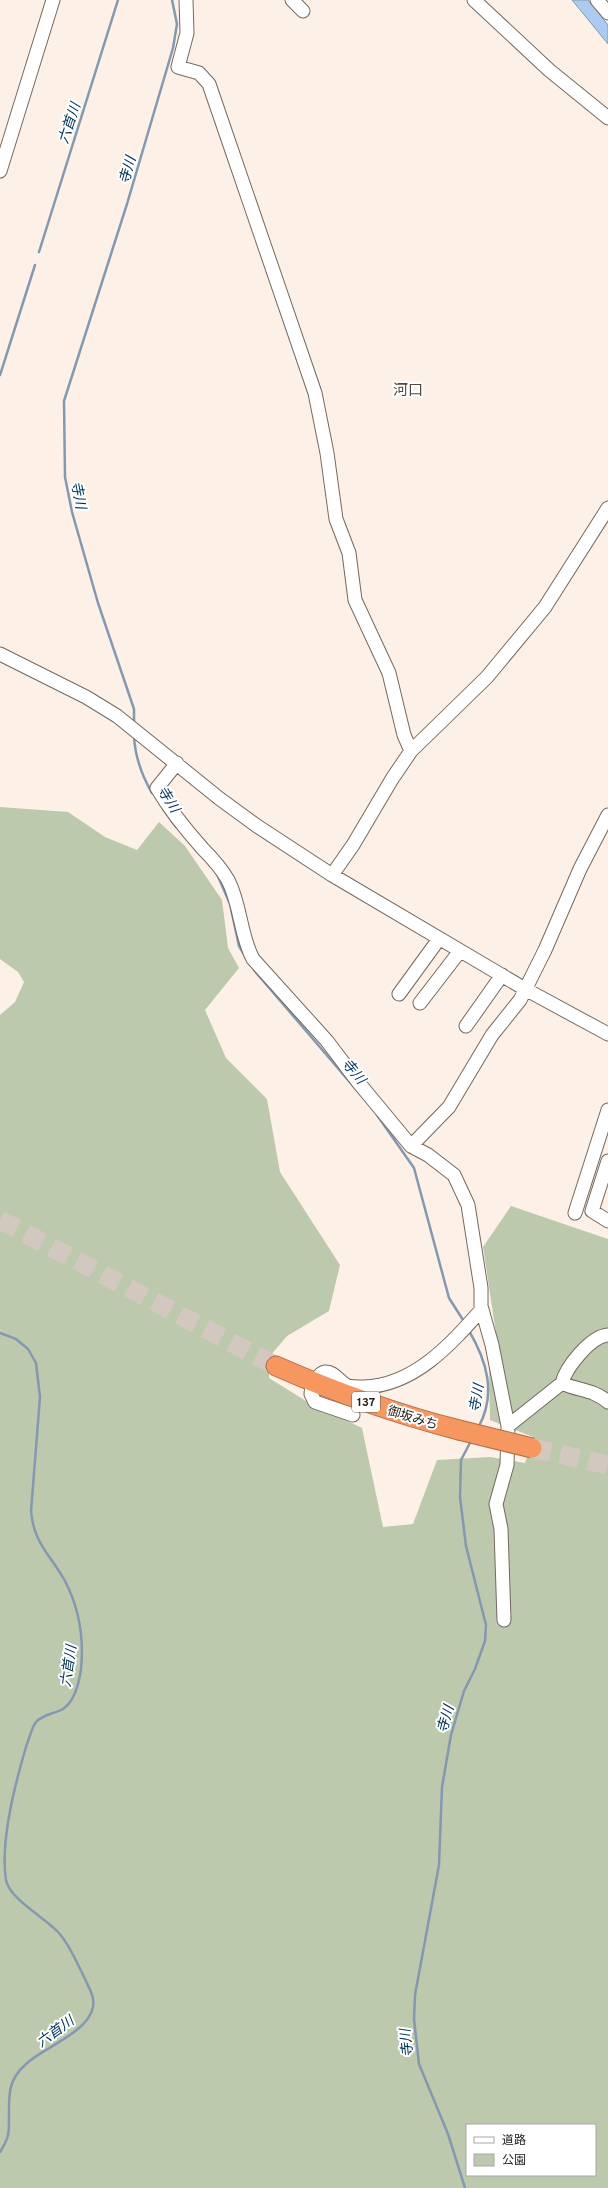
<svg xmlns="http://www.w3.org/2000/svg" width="608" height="2188" viewBox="0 0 608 2188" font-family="Overpass,'Noto Sans JP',sans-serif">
<rect width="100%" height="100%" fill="#fdf1e7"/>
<path fill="#bdc9ad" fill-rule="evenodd" d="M0 807 68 812 105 837 137 850 159 822 185 846 222 900 228 948 239 968 205 1010 226 1058 267 1099 280 1172 340 1265 329 1311 287 1336 270 1356 269 1378 306 1401 362 1428 383 1527 413 1524 437 1460 490 1457 525 1463 533 1437 490 1420 489 1365 496 1333 483 1247 511 1206 608 1239V2188H0V1015L15 1002 24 982 18 972 0 959ZM467 2125H595V2175H467Z"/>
<path fill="#abcbf0" stroke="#8398b1" d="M572 0H588L608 25V44Z"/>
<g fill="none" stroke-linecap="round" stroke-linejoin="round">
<path stroke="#8398b1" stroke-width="2.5" d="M39 252 118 0
M0 375 35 265
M134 723V709L98 603 72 512 65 477 64 401 127 204 173 48 177 24 172 0
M134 736C135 757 141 774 152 793
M163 809 176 827
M217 874 230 904 239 946 248 961
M254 970 360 1094
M377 1115 414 1168 449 1298 465 1323
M468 1329C487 1361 497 1394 478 1428
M0 1333 16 1339 28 1349 36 1363 40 1397 31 1511C34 1544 50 1554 65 1581 79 1608 84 1639 81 1669 79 1683 75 1701 63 1709 54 1714 43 1714 36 1722 31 1729 29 1739 26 1747 15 1784 0 1843 6 1880 10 1900 46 1918 59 1933 71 1947 77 1963 85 1979 89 1988 95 1997 93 2007 88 2033 42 2048 25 2065 7 2081 9 2097 9 2120 9 2125 9 2131 8 2135 7 2141 3 2147 0 2152
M465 2188 448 2134 419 2064 414 2019 415 1995 439 1865 442 1787 451 1735 464 1691 475 1669 485 1641 486 1625 466 1546 460 1497 461 1460 471 1441"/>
<path stroke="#d2c8bf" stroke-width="19" stroke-dasharray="19 10" stroke-linecap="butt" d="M0 1220 276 1366
M532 1448 608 1465"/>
<defs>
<path id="minor" d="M186 0 187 33 178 67 199 73 209 84 315 393 327 453 336 519 349 553 355 600 389 673 404 735 411 751
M292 0 303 11
M474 0 549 70 608 118
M597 0 608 13
M0 171 53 0
M0 654 86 697 117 716 220 799 257 826 332 875 525 989 608 1034
M177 763 157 788C170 810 186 830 203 849 213 859 221 868 228 880 241 905 240 935 253 959L327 1041 358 1082 411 1146 428 1155 454 1175 468 1205 481 1288V1306L492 1345 508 1426 507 1465 496 1504 501 1529 504 1620
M332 875 353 845 392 779 411 751 487 677 545 607 608 508
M399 994 439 939
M420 1003 460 951
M466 1026 502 975
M411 1146 449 1107 492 1035 520 1000 545 950 580 869 608 815
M608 1161 592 1211 608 1221
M575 1213 608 1110
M562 1383C566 1367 591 1336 608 1335
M353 1415 315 1402C314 1400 312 1396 311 1394 311 1387 318 1373 325 1372 334 1371 340 1383 348 1386 352 1387 359 1387 363 1387 414 1386 451 1344 482 1309
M508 1426 562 1383C578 1391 593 1389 608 1402"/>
<path id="highway" d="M276 1366C335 1392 396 1414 459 1430"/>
</defs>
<use href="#minor" stroke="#736960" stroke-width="15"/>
<use href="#highway" stroke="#ad6e48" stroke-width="21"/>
<use href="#minor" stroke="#fff" stroke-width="13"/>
<use href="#highway" stroke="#f5975e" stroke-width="19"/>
<defs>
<path id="highway-bridge" d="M459 1430 532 1448"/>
</defs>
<use href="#highway-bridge" stroke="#ad6e48" stroke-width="21" stroke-linecap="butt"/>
<use href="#highway-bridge" stroke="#f5975e" stroke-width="19"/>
</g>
<g text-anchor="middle" stroke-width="4" stroke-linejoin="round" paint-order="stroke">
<rect fill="#fff" stroke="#676462" stroke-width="1" x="352" y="1392" width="28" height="20" rx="3"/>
<g font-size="12" font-weight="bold" fill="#26221e">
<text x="366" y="1406">137</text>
</g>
<g font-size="13" fill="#26221e" stroke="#fff">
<text transform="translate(413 1417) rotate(17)" y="5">御坂みち</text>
</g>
<g font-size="14" font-style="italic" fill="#043360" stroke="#fff">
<text transform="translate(69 123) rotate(-72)" y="5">六首川</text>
<text transform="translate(127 170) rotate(-74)" y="5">寺川</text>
<text transform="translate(79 495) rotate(79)" y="5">寺川</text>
<text transform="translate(169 799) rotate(58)" y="5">寺川</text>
<text transform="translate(354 1071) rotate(50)" y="5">寺川</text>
<text transform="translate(476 1398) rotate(-80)" y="5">寺川</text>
<text transform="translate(68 1666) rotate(-82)" y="5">六首川</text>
<text transform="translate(445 1719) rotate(-74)" y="5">寺川</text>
<text transform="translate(55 2031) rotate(-36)" y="5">六首川</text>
<text transform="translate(406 2043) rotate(-96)" y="5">寺川</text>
</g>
<g font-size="15" fill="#51473e" stroke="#fff">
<text x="408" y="395">河口</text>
</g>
</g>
<rect x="466" y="2124" width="130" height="52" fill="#ffffff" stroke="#a8a7a5"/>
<rect x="474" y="2137" width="20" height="6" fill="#ffffff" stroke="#a8a7a5"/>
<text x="502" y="2144" font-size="12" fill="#26221e">道路</text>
<rect x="474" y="2154" width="20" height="12" fill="#bdc9ad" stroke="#a8a7a5"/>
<text x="502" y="2164" font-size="12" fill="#26221e">公園</text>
</svg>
